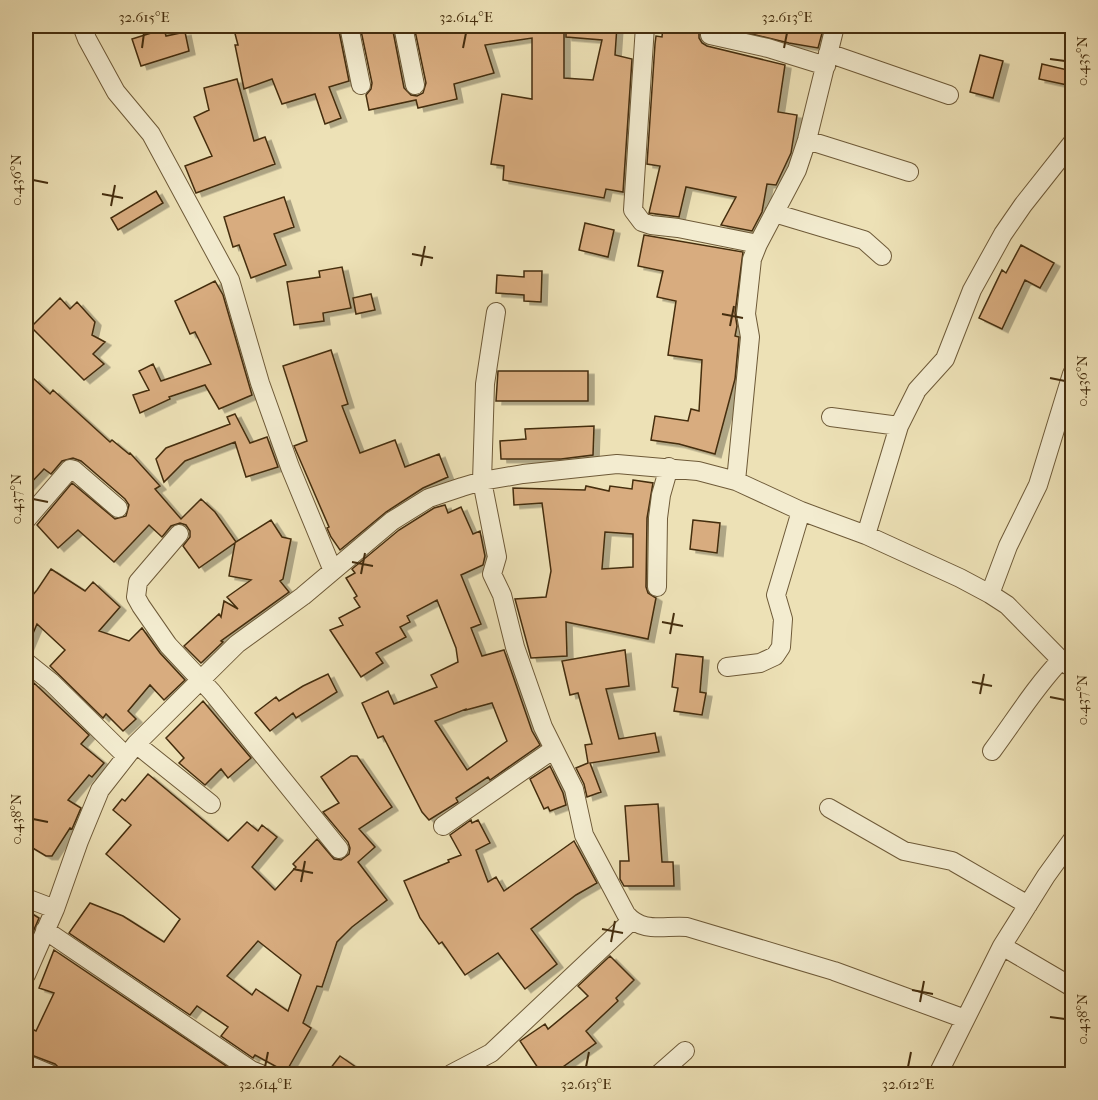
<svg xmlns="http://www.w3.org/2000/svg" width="1098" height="1100" viewBox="0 0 1098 1100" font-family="'IM FELL French Canon',serif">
<defs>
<filter id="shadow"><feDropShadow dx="6" dy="3.5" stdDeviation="0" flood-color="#0004"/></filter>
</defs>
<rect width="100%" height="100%" fill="#ede1b6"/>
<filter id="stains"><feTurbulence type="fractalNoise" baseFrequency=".00333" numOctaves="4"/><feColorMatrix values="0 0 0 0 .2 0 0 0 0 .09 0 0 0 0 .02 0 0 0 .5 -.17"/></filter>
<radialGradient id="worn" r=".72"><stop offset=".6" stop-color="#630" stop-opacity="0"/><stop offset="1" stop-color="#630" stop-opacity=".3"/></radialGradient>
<path fill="#d8ac7f" stroke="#442d0e" stroke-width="1.5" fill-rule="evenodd" filter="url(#shadow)" d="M233 26H338L349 81 329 87 341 118 325 124 315 94 282 104 272 79 244 89 235 45H238Z
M360 26H392L404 88 411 95 417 96 423 93 426 83 414 26H564V78L593 80 602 40 566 37V26H617L615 55 632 59 623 192 606 189 604 198 503 180 504 166 491 164 502 94 532 99V38L485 45 494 73 454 84 457 99 418 108 416 100 369 110 366 95 371 89 372 83Z
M663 26H705L699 32V38L702 43 707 46 785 65 778 112 797 115 791 153 776 185 767 184 762 212 752 231 721 225 736 197 686 187 679 217 649 213 660 166 647 164 655 44 656 36 662 37Z
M719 26H824L818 48 789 43Z
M164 29 166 36 185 32 189 51 141 66 132 39Z
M980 55 1003 61 993 98 970 92Z
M1042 64 1072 71V86L1039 79Z
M237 79 254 141 265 137 275 164 196 193 185 166 212 156 194 117 209 110 204 88Z
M156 191 163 203 118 230 111 218Z
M284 197 294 227 274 234 286 265 251 278 239 245 233 247 224 217Z
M585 223 614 230 608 257 579 250Z
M644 235 743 252 735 313 737 326 735 336 739 337 735 379 715 454 679 444 651 440 655 416 688 421 691 409 699 411 702 360 668 355 676 301 657 297 663 271 638 266Z
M1021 245 1054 263 1040 288 1025 280 1002 329 979 318 1002 270 1006 273Z
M342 267 351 308 323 313 324 321 294 325 287 282 320 277 319 271Z
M524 271H542L541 302 524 301V295L496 293 497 275 524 277Z
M215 281 223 295 252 395 219 409 205 385 169 397 170 399 140 413 133 395 149 390 139 371 153 364 161 381 211 364 195 332 190 334 175 301Z
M371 294 375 310 356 314 353 298Z
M60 298 70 309 77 302 95 322 92 335 105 342 93 354 104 364 84 380 31 327Z
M331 350 348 404 342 406 360 453 395 440 405 467 439 454 448 477 423 488 386 512 340 550 331 537 327 528 329 527 294 446 307 441 283 366Z
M498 371H588V401H496Z
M33 378 50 394 53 390 110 442 112 440 129 454 130 453 160 486 155 489 181 519 201 499 215 512 236 542 271 520 282 537 291 539 283 579 280 581 289 592 221 641 223 642 201 663 184 646 219 614 221 617 224 601 238 609 227 597 251 580 229 576 235 543 199 568 183 546 190 537V531L186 525 180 523 171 526 162 537 149 525 114 562 78 530 58 548 37 525 72 483 115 519 126 516 129 505 125 499 81 461 73 458 62 461 51 474 44 469 26 488V386Z
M235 414 250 443 267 437 278 467 246 477 235 442 185 461 164 482 156 459 166 448 230 424 227 417Z
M594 426 593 455 561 459H501L500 441 526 439 525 429Z
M633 480 653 483 647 518 646 587 648 593 656 598 648 639 566 622 567 656 531 658 515 599 546 597 551 571 542 503 514 505 513 488 585 490 586 486 609 491 610 486 632 489ZM605 532 633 534V567L602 569Z
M445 505 448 513 461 507 473 534 480 531 485 556 483 565 461 575 481 624 471 628 482 656 504 650 532 731 540 745 490 780 488 777 456 798 458 802 429 820 422 812 383 736 378 738 362 703 388 691 394 704 437 687 431 675 458 662 456 648 437 600 407 616 410 622 400 627 406 637 376 653 383 663 361 677 330 630 343 625 339 618 360 607 354 598 357 596 346 578 355 573 352 569 399 530 434 508ZM492 703 507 741 467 770 435 721 466 709V710Z
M693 520 720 523 717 553 690 549Z
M51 569 85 591 93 582 120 607 99 631 129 641 142 628 160 653 185 680 164 700 150 685 128 711 136 719 123 731 106 714 103 718 50 666 65 650 37 624 26 650V603L37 590Z
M625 650 629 686 606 689 619 739 655 733 659 752 590 763 601 792 587 797 584 784 576 768 588 763 585 745 592 744 578 693 570 695 562 661Z
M676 654 703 657 700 692 706 693 702 715 674 711 678 688 672 687Z
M328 674 337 692 296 718 293 713 270 731 255 713 276 697 279 701 303 686Z
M34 683 89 735 81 744 104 763 92 777 89 775 68 800 81 808 72 829 70 828 52 856H46L26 844V692Z
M203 701 251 758 228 778 221 769 205 785 179 763 184 758 166 738Z
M351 756H357L392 807 359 829 375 847 358 862 387 900 352 927 337 942 322 987 317 986 303 1023 311 1028 286 1072 255 1055 253 1058 221 1036 228 1027 197 1006 190 1015 69 933 90 903 123 916 164 942 180 919 106 854 131 825 113 810 122 799 125 801 148 774 228 841 247 822 258 831 262 825 277 837 252 867 275 890 296 867 293 864 317 839 334 859 341 860 349 854 350 848 348 842 323 812 339 803 321 777ZM258 941 301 975 288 1011 256 989 252 995 227 976Z
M550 766 563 793 566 805 550 811 548 807 544 809 530 779Z
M658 804 662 862H673L674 886H624L620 879V861H629L625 806Z
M471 820 472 823 478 820 490 843 476 850 488 882 496 877 504 891 574 841 597 883 576 895 531 929 557 964 525 989 498 953 465 975 442 942 439 944 420 918 404 881 449 862 448 860 461 855 450 835Z
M26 910 39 918 26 948Z
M54 950 238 1074H61L59 1068 55 1064 26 1053V1037L30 1028 36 1031 54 993 39 988Z
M610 956 634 980 616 998 618 1001 586 1031 596 1043 553 1074H542L520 1041 545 1024 548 1029 588 996 578 986Z
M340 1056 366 1074H326Z"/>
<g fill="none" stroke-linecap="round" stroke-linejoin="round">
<defs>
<path id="minor" d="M82 26 87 39 116 92 151 134 230 280 260 383 290 467 333 571
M349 26 361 85
M403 26 415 85
M645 26 633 210 642 222 651 225 678 228 758 244
M710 35 768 48 826 66
M828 53 949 95
M807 140 909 172
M774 213 864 240 882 256
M496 312 485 384 482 481 497 557 492 574 502 595 515 647 543 727 574 789 584 835 626 914C643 934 664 925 687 927L834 971 965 1019
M831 417 899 426
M736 481 750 337 746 314 752 259 758 244 797 170 807 140 835 26
M26 520 70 469 74 470 118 508
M179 534 138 582 136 597 141 606 168 645 212 692 339 849
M866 535 899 426 917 390 945 359 972 290 1003 234 1023 205 1072 143
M657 587 658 518 661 495 669 467
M990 594 1008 546 1038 485 1072 374
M26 662 51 682 126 756
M727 667 760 663 775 656 781 647 783 619 776 595 801 511
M136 744 211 804
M992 751C1015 720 1035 687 1061 660
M829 808 904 851 952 861 1028 905
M443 826 554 749
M26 898 55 909
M45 930 251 1070 261 1074
M1002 946 1072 987
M26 975 55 909 79 841 100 790 136 744 237 644 303 596 392 521 429 498 462 487 482 481 523 474 617 464 698 471 736 481 801 511 866 535 960 578 990 594 1007 605 1061 660 1072 668
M26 1064 50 1074
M451 1074 491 1053 631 921
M659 1074 685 1051
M938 1074 1002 946 1046 876 1072 840"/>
</defs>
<use href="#minor" stroke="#6e5a38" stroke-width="20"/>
<use href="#minor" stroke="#f3ecd0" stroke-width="18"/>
</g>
<path fill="none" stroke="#442d0e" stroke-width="2" d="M142 48 144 33M463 48 466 33M784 48 787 33M1050 59 1065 61M33 180 48 183M102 194 123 198M111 206 115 185M412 254 433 258M421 266 425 246M722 314 743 318M730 326 734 306M1050 378 1065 381M33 499 48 502M352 562 373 566M361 574 365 553M662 622 683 626M670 634 674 613M972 682 992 686M980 694 984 674M1050 697 1065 700M33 819 48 822M293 869 313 873M301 882 305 861M602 929 623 933M611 942 615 921M912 990 933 994M920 1002 924 981M1050 1017 1065 1019M265 1067 268 1052M586 1067 589 1052M908 1067 911 1052"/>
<rect width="1098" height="1100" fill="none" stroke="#ede1b6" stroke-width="66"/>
<rect x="33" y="33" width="1032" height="1034" fill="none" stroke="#442d0e" stroke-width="2"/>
<g font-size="15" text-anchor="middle" fill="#442d0e">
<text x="144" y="22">32.615°E</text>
<text x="466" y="22">32.614°E</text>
<text x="787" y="22">32.613°E</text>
<text transform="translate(1082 61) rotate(-90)" y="5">0.435°N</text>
<text transform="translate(16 180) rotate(-90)" y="5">0.436°N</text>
<text transform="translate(1082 381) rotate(-90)" y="5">0.436°N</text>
<text transform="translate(16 499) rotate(-90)" y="5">0.437°N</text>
<text transform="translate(1082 700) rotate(-90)" y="5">0.437°N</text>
<text transform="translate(16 819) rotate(-90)" y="5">0.438°N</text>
<text transform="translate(1082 1019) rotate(-90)" y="5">0.438°N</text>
<text x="265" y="1089">32.614°E</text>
<text x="586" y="1089">32.613°E</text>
<text x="908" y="1089">32.612°E</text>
</g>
<rect width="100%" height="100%" filter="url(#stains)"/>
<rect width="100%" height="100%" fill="url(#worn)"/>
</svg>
